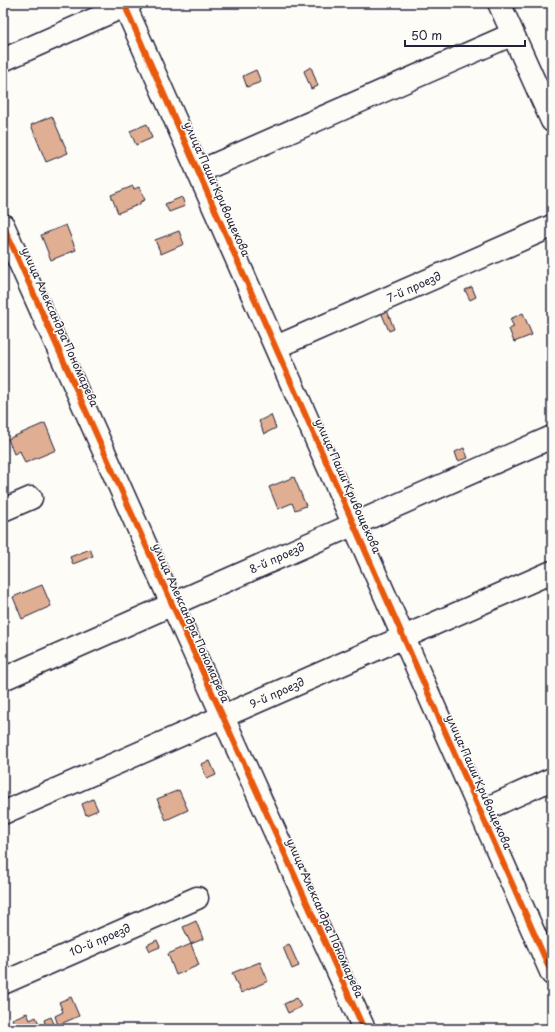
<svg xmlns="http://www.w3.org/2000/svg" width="555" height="1032" viewBox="0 0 555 1032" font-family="'Playpen Sans',sans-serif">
<rect width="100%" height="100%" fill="#fdfcf7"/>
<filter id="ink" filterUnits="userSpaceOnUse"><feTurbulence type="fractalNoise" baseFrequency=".025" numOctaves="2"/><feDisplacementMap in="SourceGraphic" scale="8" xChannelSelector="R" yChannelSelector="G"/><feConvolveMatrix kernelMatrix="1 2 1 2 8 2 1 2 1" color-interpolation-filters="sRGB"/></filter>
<g filter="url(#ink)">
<path fill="#e0ae92" stroke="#22223b" d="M311 67 318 86 311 89 304 71Z
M256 70 261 82 247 87 243 76Z
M52 116 68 153 46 162 31 125Z
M147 124 152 138 136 145 130 131Z
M133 186 134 189 139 187 145 200 140 202V204L118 213 111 195Z
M182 197 185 206 169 212 165 204Z
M66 225 76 250 51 260 41 235Z
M179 231 184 244 161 254 155 240Z
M472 287 476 297 470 300 465 290Z
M387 310 394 329 389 331 381 312Z
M523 313 532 335 514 342 509 329 514 327 510 319Z
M271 415 276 428 264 434 259 421Z
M45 423 56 450 25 463 20 451 14 454 8 439Z
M464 448 468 458 458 461 455 452Z
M294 477 306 506 295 510 292 503 278 509 269 487Z
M90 549 93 556 73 564 70 557Z
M42 585 51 606 22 619 13 597Z
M210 761 216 775 207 779 201 764Z
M179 790 188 810 166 820 157 799Z
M93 799 98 810 86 815 82 804Z
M196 921 203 939 191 944 183 927Z
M157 940 160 947 150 951 147 945Z
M191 944 199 965 176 975 168 954Z
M289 944 299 966 292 969 283 947Z
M260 962 268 981 241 993 232 973Z
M71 997 79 1016 58 1025 55 1016 63 1012 59 1002Z
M297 998 301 1007 288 1013 284 1004Z
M27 1013 30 1020 36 1017 40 1026 33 1028 34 1029H17L12 1019Z
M51 1017 55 1026 47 1029 44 1020Z"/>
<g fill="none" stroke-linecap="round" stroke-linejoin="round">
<defs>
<path id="minor" d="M499 3 552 121
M125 6 552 974
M3 60 131 3
M198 172 513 34
M3 225 172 604 364 1029
M276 347 552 226
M3 510 31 498
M3 679 552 437
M481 811 552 779
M3 813 552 572
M3 983 197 898"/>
</defs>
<use href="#minor" stroke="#22223b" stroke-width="25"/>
<use href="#minor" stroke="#fdfcf7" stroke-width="22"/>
<defs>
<path id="cycleway" d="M125 6 552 974
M3 225 172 604 364 1029"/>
</defs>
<use href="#cycleway" stroke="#fdfcf7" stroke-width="8"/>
<use href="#cycleway" stroke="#e8590c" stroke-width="6"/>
</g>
</g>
<g text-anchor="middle" stroke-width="3" stroke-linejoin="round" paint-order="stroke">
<g font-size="11" fill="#22223b" stroke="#fdfcf7">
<text transform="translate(217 189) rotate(66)" y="4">улица Паши Кривощекова</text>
<text transform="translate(414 287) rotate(-24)" y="4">7-й проезд</text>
<text transform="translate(60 327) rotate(66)" y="4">улица Александра Пономарева</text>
<text transform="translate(348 486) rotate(66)" y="4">улица Паши Кривощекова</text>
<text transform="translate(277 558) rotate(-24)" y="4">8-й проезд</text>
<text transform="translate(191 623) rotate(66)" y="4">улица Александра Пономарева</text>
<text transform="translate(277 693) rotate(-24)" y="4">9-й проезд</text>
<text transform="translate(479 782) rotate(66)" y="4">улица Паши Кривощекова</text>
<text transform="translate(325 918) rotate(66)" y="4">улица Александра Пономарева</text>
<text transform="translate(100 940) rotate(-23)" y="4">10-й проезд</text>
</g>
</g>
<rect width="555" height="1032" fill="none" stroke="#fdfcf7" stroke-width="16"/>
<rect x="8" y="8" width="539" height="1016" fill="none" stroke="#22223b" stroke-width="1.5" filter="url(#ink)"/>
<path d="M405 40v6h120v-6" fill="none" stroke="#22223b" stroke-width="2"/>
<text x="411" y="40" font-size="12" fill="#22223b" stroke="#fdfcf7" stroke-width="3" paint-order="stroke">50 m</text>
</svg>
